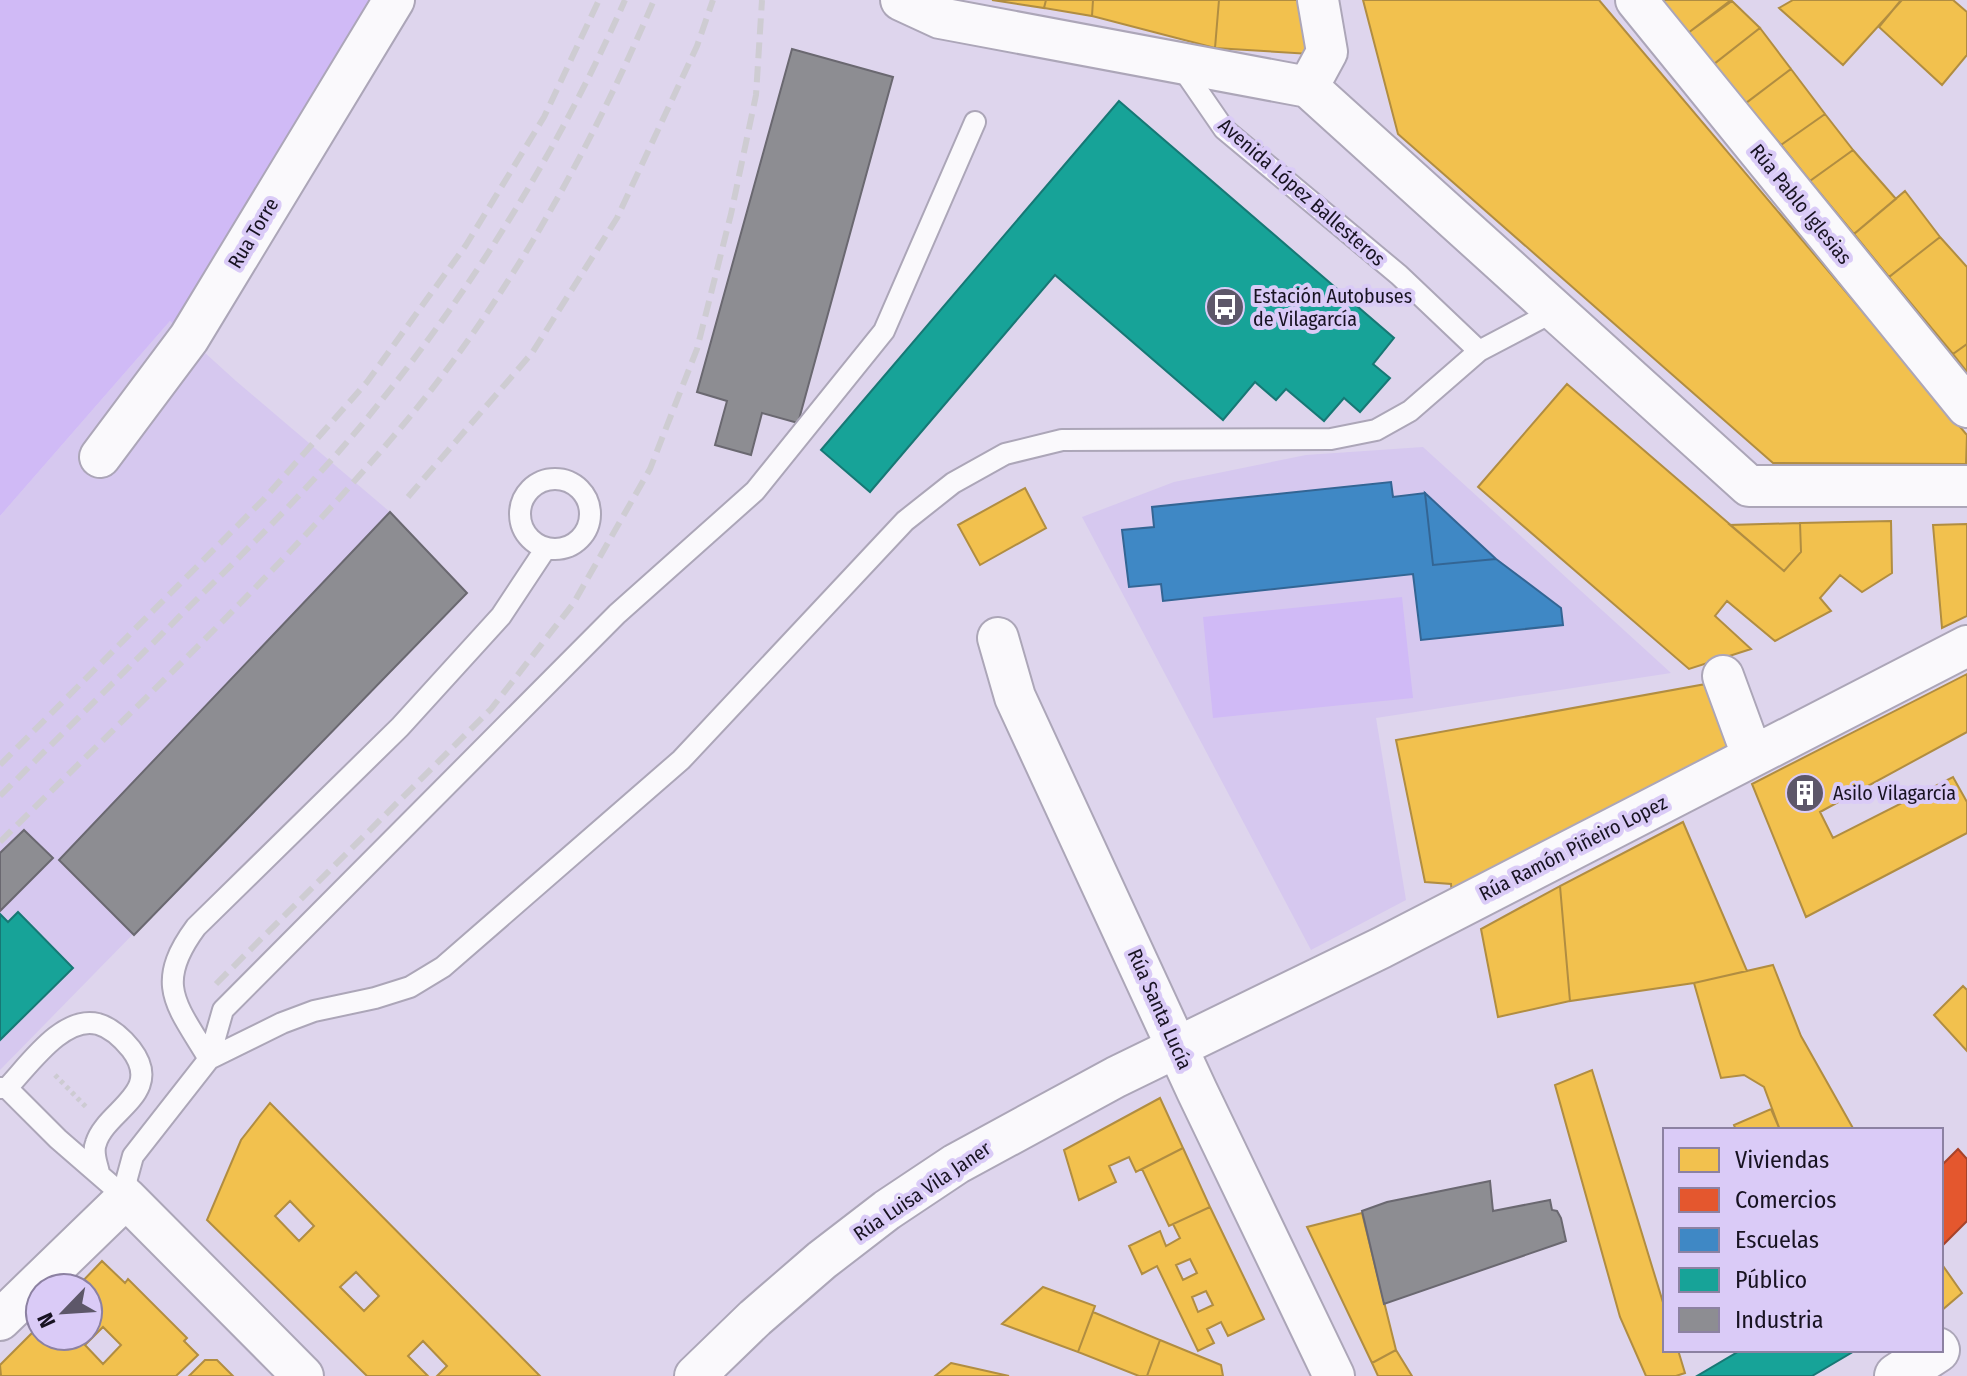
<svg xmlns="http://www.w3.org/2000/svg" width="1967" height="1376" viewBox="0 0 1967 1376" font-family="'Fira Sans Condensed',sans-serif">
<rect width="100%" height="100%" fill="#ded5ed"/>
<path fill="#d6c8ef" d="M170 321 236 381 390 512 467 593 0 1070V516Z
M1423 447 1671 673 1376 718 1406 900 1311 950 1082 517 1174 482 1306 455Z"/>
<path fill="#d0baf6" d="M0 0H394L189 338 170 321 0 516Z
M1402 597 1413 698 1213 718 1203 617Z"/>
<path fill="#f2c14e" stroke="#b18d41" stroke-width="2" fill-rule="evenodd" d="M992 0H1046L1044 8Z
M1046 0H1093L1092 16 1044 8Z
M1093 0H1219L1215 48 1092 16Z
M1219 0H1302L1310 54 1215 48Z
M1363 0H1599L1967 435 1966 464 1773 463 1398 134Z
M1731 0 1688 33 1663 1 1664 0Z
M1793 0H1902L1843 65 1779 8Z
M1901 0H1953L1967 12V55L1942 85 1879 27Z
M1732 1 1760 28 1714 64 1688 33Z
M1760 28 1791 69 1746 103 1714 64Z
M1791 69 1825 114 1781 145 1746 103Z
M1825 114 1853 150 1810 181 1781 145Z
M1853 150 1896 199 1854 234 1810 181Z
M1905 191 1940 237 1889 277 1854 234Z
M1940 237 1967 267V344L1953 354 1889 277Z
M1967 344V372L1953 354Z
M1567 384 1784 571 1801 552 1800 523 1891 521 1892 573 1862 592 1840 575 1820 598 1831 611 1775 641 1727 601 1715 616 1751 649 1689 669 1478 487Z
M1025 488 1046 528 980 565 958 525Z
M1800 523 1801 552 1784 571 1730 525Z
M1967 524V616L1942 628 1933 525Z
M1967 674V732L1820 812 1833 838 1953 777 1967 802V833L1806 917 1752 784Z
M1706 684 1728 746 1452 896 1451 884 1425 882 1396 740Z
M1683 822 1747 971 1694 983 1570 1001 1560 886Z
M1560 886 1570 1001 1498 1017 1481 929Z
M1773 965 1801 1036 1854 1130H1780L1764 1087 1744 1075 1721 1078 1694 983Z
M1963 986 1967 990V1051L1934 1015Z
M1592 1070 1665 1309V1350H1678L1685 1373 1676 1376H1646L1620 1317 1555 1085Z
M1160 1098 1183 1148 1136 1172 1129 1157 1109 1166 1116 1182 1079 1200 1064 1150Z
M270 1103 540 1376H437L447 1366 423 1341 408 1356 428 1376H367L207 1220 241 1140ZM290 1201 314 1226 299 1241 275 1216ZM356 1272 379 1296 364 1311 340 1287Z
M1771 1109 1780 1130H1736L1734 1125Z
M1183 1148 1210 1207 1169 1226 1142 1169Z
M1210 1207 1264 1319 1228 1336 1221 1322 1207 1329 1214 1343 1198 1351 1157 1266 1142 1274 1129 1246 1160 1231 1166 1246 1180 1238 1173 1224ZM1190 1259 1197 1273 1183 1280 1176 1265ZM1206 1291 1213 1305 1198 1312 1192 1297Z
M1362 1213 1396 1350 1372 1363 1307 1227Z
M102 1261 125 1283 128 1279 187 1338 184 1341 198 1355 176 1376H1L0 1365 40 1325V1336H88V1288H76ZM103 1327 121 1345 103 1364 85 1345Z
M1941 1263 1962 1293 1941 1311Z
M1043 1287 1095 1306 1078 1352 1002 1324Z
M1093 1312 1160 1340 1147 1376H1139L1078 1352Z
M1160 1340 1221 1365 1223 1376H1147Z
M1396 1350 1412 1376H1378L1372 1363Z
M205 1360H217L233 1376H189Z
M951 1363 1009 1376H935Z"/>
<path fill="#e4572e" stroke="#a7432a" stroke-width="2" d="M1958 1149 1967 1159V1221L1941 1247V1166Z"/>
<path fill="#3f88c5" stroke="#336594" stroke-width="2" d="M1391 482 1393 497 1425 493 1433 565 1496 559 1561 608 1563 625 1421 640 1413 574 1163 601 1161 584 1129 587 1122 530 1154 527 1152 507Z
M1425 493 1496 559 1433 565Z"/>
<path fill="#17a398" stroke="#177875" stroke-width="2" d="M1119 101 1394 338 1373 364 1390 378 1360 412 1344 398 1324 421 1286 389 1276 400 1255 382 1223 420 1055 275 870 492 821 450Z
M18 912 73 968 0 1040V914L8 922Z
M1741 1350H1856L1812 1376H1697Z"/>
<path fill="#8d8d92" stroke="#6a6870" stroke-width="2" d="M792 49 893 77 798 423 762 413 751 455 715 445 727 401 697 392Z
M390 512 467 593 134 935 59 860Z
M24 830 53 858 0 911V853Z
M1490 1181 1493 1211 1550 1200 1552 1210 1557 1211 1561 1218 1566 1241 1384 1304 1362 1211 1387 1202Z"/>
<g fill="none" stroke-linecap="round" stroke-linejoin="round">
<defs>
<path id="service" d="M1180 65 1224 129 1399 275 1479 351
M520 514a35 35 0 1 1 70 0a35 35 0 1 1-70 0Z
M209 1059 282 1023 314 1011 375 998 410 987 443 967 681 760 905 521 953 483 1005 454 1062 440 1331 439 1376 430 1410 411 1479 351 1555 311
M209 1059C177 1005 153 985 196 927L400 727 501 616 546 548
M0 1088H7L58 1139 126 1198
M7 1088C29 1065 63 1015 98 1024 112 1028 122 1038 131 1049 165 1093 106 1110 96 1143 92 1153 97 1163 99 1173
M126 1198 127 1178 133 1156 209 1059 223 1010 617 614 755 491 884 331 975 122"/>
<path id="minor" d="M901 0 940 18 1308 87 1749 486H1967
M1636 0 1967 407
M1308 87 1327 52 1318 0
M100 457 189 338 394 0
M998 638 1015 697 1197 1091 1334 1376
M1723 676 1752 755
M0 1320 126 1198 303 1376
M695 1376 755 1318 822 1260 887 1210 956 1164 1116 1077 1381 948 1967 646"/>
<path id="primary" d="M1897 1376 1937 1350"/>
</defs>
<use href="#service" stroke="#aca6b8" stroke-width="24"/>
<use href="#minor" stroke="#aca6b8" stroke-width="44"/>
<use href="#primary" stroke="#aca6b8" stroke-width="48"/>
<path stroke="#cdcbd2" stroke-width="5" stroke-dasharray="4 4" stroke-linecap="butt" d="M55 1075 87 1108"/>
<use href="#service" stroke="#faf9fc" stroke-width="20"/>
<use href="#minor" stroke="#faf9fc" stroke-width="40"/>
<use href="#primary" stroke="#faf9fc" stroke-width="44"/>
<path stroke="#ceccd2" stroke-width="6" stroke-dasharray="16 8" stroke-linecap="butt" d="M408 497 532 353 617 218 697 46 713 0
M0 765 264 499 367 382 466 245 544 117 599 0
M0 796C64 732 128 668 192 604 258 539 324 473 381 401 479 279 562 143 625 0
M0 842C136 706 279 573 403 425 508 299 590 151 654 0
M216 984 491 709 573 604 650 469 697 349 731 214 756 95 762 0"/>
</g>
<defs>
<symbol id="bus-disc" viewBox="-11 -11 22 22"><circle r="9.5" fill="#5d5769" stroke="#dacbf7"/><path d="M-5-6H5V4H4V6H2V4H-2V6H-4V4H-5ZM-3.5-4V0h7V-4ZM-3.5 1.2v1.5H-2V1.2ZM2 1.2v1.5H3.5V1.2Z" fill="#fff"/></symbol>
<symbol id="building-disc" viewBox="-11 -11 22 22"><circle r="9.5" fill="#5d5769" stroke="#dacbf7"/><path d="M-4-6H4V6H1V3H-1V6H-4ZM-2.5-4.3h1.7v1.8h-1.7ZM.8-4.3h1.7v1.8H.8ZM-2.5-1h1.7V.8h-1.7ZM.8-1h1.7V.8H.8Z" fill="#fff"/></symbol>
</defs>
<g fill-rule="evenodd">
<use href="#bus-disc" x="1203" y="285" width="44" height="44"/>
<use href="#building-disc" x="1783" y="771" width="44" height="44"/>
</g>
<g text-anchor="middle" stroke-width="8" stroke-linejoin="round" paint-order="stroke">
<g font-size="20" fill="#181322" stroke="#dacbf7">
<text transform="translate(1302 192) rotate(41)" y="7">Avenida López Ballesteros</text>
<text transform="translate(1801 204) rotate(51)" y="7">Rúa Pablo Iglesias</text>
<text transform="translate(253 233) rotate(-59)" y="7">Rua Torre</text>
<text transform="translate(1573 848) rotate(-27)" y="7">Rúa Ramón Piñeiro Lopez</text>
<text transform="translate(1160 1009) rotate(66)" y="7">Rúa Santa Lucía</text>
<text transform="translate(922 1191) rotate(-34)" y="7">Rúa Luisa Vila Janer</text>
</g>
<g font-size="20" fill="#181322" stroke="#dacbf7" text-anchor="start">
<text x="1253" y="303">Estación Autobuses<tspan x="1253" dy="23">de Vilagarcía</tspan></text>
<text x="1833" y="800">Asilo Vilagarcía</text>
</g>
</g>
<rect x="1663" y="1128" width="280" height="224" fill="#dacbf7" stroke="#8c81a2" stroke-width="2"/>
<rect x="1679" y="1148" width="40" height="24" fill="#f2c14e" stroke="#8c81a2" stroke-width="2"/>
<text x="1735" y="1168" font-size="24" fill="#181322">Viviendas</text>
<rect x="1679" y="1188" width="40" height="24" fill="#e4572e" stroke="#8c81a2" stroke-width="2"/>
<text x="1735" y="1208" font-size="24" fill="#181322">Comercios</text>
<rect x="1679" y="1228" width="40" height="24" fill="#3f88c5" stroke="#8c81a2" stroke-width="2"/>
<text x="1735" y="1248" font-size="24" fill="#181322">Escuelas</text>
<rect x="1679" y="1268" width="40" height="24" fill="#17a398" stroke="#8c81a2" stroke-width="2"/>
<text x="1735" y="1288" font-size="24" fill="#181322">Público</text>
<rect x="1679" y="1308" width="40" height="24" fill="#8d8d92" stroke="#8c81a2" stroke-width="2"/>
<text x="1735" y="1328" font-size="24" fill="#181322">Industria</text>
<g transform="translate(64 1312) rotate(245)"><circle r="38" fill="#dacbf7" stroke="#8c81a2" stroke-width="2"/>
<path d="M0-6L14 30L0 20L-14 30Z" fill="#5d5769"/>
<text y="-12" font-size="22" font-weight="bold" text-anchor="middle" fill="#181322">N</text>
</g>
</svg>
